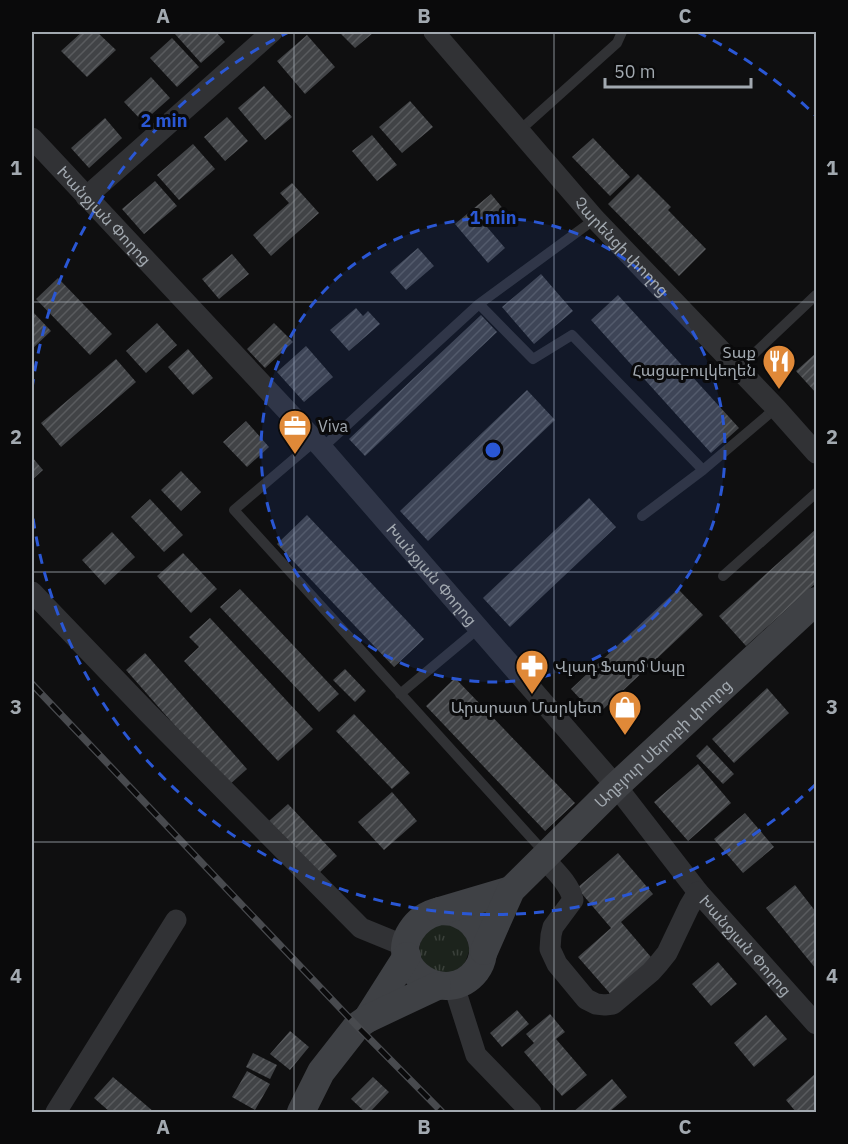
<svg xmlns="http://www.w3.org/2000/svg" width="848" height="1144" viewBox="0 0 848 1144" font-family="'IBM Plex Sans','Noto Sans Armenian',sans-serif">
<defs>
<pattern id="grass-tufts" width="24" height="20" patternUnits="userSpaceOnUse" patternTransform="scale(1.5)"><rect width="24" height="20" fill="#1c231c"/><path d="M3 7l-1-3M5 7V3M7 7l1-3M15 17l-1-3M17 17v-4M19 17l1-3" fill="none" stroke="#3a403a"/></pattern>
<pattern id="building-hatch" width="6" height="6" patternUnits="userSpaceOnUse" patternTransform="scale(1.5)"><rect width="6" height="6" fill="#414346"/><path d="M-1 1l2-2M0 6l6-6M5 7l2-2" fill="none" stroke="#595b5e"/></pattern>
</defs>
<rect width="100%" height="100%" fill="#0f0f10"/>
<path fill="url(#grass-tufts)" d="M452 924 465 934 470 949 464 965 451 973 434 972 422 960 419 952 420 944 423 936 435 925Z"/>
<path fill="url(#building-hatch)" d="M82 32H97L116 50 87 77 61 51Z
M178 32H216L225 42 201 63 175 34Z
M339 32H372L373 33 355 48Z
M307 35 335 67 305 94 277 61Z
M172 38 199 67 177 87 150 58Z
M151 77 170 98 143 122 124 102Z
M264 86 292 117 265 140 238 108Z
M410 101 433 127 402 153 379 127Z
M227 117 248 141 225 161 204 137Z
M105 118 122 138 89 168 71 148Z
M372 135 397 165 377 181 352 151Z
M593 138 630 177 610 196 572 157Z
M193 144 215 169 179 200 157 175Z
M638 174 671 207 668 210 706 249 679 276 608 204Z
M155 181 177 206 144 234 122 209Z
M292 183 319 213 271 256 253 235 289 203 280 193Z
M491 194 505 211 487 227 505 248 488 263 455 224Z
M418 248 434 266 406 290 390 272Z
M232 254 249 274 219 299 202 279Z
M541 274 573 311 534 344 502 307Z
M58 278 112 334 90 355 36 299Z
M618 295 739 428 711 453 591 320Z
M356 308 363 316 368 311 380 324 349 351 330 330Z
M32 311 51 331 32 349Z
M481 315 497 332 365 456 349 439Z
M157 323 177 345 146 373 126 351Z
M274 323 293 342 265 368 247 349Z
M306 346 333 377 304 402 277 372Z
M188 349 213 378 193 395 168 367Z
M816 353V393L796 371Z
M116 359 136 382 61 447 41 423Z
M527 390 555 420 428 541 400 511Z
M246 421 269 447 247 467 223 442Z
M32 457 43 470 32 480Z
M181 471 201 492 181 511 161 490Z
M589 498 616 527 510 627 483 598Z
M150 499 183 535 164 552 131 517Z
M307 515 424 639 394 667 277 544Z
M816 529V583L746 646 719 616Z
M112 532 135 557 105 585 82 560Z
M183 553 217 589 191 613 157 576Z
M240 589 339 694 319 712 220 607Z
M678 589 703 615 596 716 571 689Z
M210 618 313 729 278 761 184 661 199 647 189 637Z
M145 653 247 769 228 786 126 670Z
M345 669 366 691 355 702 333 680Z
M455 678 575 803 545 831 426 706Z
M767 688 789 713 734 763 712 739Z
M354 714 410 773 392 789 336 731Z
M707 745 734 774 723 784 696 756Z
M698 764 731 803 688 841 654 802Z
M392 792 417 821 384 850 358 822Z
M288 804 337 856 318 874 269 821Z
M745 813 774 847 743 873 714 839Z
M618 853 653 894 621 922 656 963 614 998 578 957 611 928 577 888Z
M795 885 816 912V969L766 908Z
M718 962 737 984 711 1006 692 984Z
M517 1010 529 1024 502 1047 490 1033Z
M550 1014 565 1032 556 1039 587 1075 562 1096 524 1052 534 1043 526 1034Z
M766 1015 787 1039 754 1067 734 1043Z
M290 1031 309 1047 290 1070 270 1054Z
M253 1053 277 1065 270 1079 246 1067Z
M247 1071 270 1084 255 1110 232 1097Z
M816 1073V1112H796L786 1100Z
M113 1077 154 1112H110L94 1098Z
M373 1077 389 1092 370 1112H365L351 1099Z
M612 1079 627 1097 609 1112H573Z"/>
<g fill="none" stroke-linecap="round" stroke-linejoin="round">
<path stroke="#313235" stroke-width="10" d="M519 131 617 43 622 32
M479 304 595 219
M738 369 816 295
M315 441 234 510 545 853
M322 448 479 304 533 359 572 335 703 470 776 408
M642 516 703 470
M723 576 816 493
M400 694 479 628"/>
<g stroke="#313235" stroke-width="21">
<path id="s1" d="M434 32 595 219 776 408 816 453"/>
<path id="s2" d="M32 138 322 448 616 786 698 892 816 1024"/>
<path d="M86 197 272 32"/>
<path d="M32 592 148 713 361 928 405 946"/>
<path d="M543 858C554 870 570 884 573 900L553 927 551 935 550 949 557 964 586 999 596 1004 605 1005 613 1004 651 972 659 963 667 953 689 907 698 892"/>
<path d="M454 986 476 1055 531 1112"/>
<path d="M56 1112 176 920"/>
</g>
<g stroke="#3f4145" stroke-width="28">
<path d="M440 911C446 911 452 911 458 914 481 923 491 951 476 971 447 1008 386 969 411 931 418 920 427 914 440 911Z"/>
<path d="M440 911 511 890"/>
<path id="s3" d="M484 951 511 890 616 786 816 601"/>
<path d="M367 1019 407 956"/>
<path d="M301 1112 321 1072 357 1026 367 1019 437 986"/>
</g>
<defs>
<path id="rail" d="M32 684 357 1026 442 1112"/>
</defs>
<use href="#rail" stroke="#484a4e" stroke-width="7"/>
<use href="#rail" stroke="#0a0a0b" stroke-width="4.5" stroke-dasharray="14" stroke-linecap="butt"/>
</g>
<path fill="none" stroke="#a2a9b0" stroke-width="1.5" stroke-opacity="0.55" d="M294 32V1112M554 32V1112M32 302H816M32 572H816M32 842H816"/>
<circle cx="493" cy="450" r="232" fill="#2a57d4" fill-opacity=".12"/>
<g fill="none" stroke="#2a57d4" stroke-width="3" stroke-dasharray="10 8">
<circle cx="493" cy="450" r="232"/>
<path d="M816 784A465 465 0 0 1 32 511M32 389A465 465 0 0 1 289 32M697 32A465 465 0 0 1 816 116"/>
</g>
<defs>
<symbol id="restaurant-pin" viewBox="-11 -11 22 30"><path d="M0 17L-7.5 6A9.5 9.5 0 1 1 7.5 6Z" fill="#e08938" stroke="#0a0a0b"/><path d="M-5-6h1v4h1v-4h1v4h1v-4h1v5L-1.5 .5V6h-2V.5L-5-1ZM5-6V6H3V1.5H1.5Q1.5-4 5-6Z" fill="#fff"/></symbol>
<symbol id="office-pin" viewBox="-11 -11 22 30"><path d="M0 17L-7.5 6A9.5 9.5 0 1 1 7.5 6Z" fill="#e08938" stroke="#0a0a0b"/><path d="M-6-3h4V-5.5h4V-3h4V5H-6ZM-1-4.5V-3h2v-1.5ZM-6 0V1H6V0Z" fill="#fff"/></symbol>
<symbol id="pharmacy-pin" viewBox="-11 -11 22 30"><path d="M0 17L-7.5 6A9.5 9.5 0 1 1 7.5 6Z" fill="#e08938" stroke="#0a0a0b"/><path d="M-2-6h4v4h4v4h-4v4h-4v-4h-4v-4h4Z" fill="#fff"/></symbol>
<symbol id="shop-pin" viewBox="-11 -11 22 30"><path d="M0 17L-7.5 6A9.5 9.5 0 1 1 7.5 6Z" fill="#e08938" stroke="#0a0a0b"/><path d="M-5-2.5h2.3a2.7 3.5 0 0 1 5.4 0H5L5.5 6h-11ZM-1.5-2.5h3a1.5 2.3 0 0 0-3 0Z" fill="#fff"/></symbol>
</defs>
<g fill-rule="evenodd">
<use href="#restaurant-pin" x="760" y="342" width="38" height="52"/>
<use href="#office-pin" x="276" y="407" width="38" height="52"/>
<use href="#pharmacy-pin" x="513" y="647" width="38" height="52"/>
<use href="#shop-pin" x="606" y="688" width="38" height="52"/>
</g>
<g text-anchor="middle" stroke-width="6" stroke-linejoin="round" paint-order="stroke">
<g font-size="16" fill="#a2a9b0" stroke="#0a0a0b">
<text dy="6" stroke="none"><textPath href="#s2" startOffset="106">Խանջյան Փողոց</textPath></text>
<text dy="6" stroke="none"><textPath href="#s1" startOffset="285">Չարենցի փողոց</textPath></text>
<text dy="6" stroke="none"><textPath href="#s2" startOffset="592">Խանջյան Փողոց</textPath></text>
<text dy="6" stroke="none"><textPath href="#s3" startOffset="278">Աղբյուր Սերոբի փողոց</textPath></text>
<text dy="6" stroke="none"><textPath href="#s2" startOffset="1078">Խանջյան Փողոց</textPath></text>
</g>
<g font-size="16" fill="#a2a9b0" stroke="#0a0a0b" text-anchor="end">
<text x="756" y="358">Տաք<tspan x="756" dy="18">Հացաբուլկեղեն</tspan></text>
<text x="318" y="432" text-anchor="start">Viva</text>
<text x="555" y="672" text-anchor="start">Վլադ Ֆարմ Սպը</text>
<text x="602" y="713">Արարատ Մարկետ</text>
</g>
</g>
<circle cx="493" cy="450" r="9" fill="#2a57d4" stroke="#0a0a0b" stroke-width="3"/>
<g font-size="18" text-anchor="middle" font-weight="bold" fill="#2a57d4" stroke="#0a0a0b" stroke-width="6" stroke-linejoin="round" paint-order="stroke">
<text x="164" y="127">2 min</text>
<text x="493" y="224">1 min</text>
</g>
<rect width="848" height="1144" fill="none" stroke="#0a0a0b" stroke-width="66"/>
<path d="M605 78v9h146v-9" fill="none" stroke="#a2a9b0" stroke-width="3"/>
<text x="614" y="78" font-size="18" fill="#a2a9b0" stroke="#0a0a0b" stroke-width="4.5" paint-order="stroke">50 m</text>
<rect x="33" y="33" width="782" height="1078" fill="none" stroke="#a2a9b0" stroke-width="2"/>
<g font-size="20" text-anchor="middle" font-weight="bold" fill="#a2a9b0">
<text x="163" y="23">A</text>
<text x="424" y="23">B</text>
<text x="685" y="23">C</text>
<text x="16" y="175">1</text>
<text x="832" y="175">1</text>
<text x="16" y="444">2</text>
<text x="832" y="444">2</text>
<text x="16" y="714">3</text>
<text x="832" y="714">3</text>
<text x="16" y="983">4</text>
<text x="832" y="983">4</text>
<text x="163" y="1134">A</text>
<text x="424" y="1134">B</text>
<text x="685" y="1134">C</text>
</g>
</svg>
